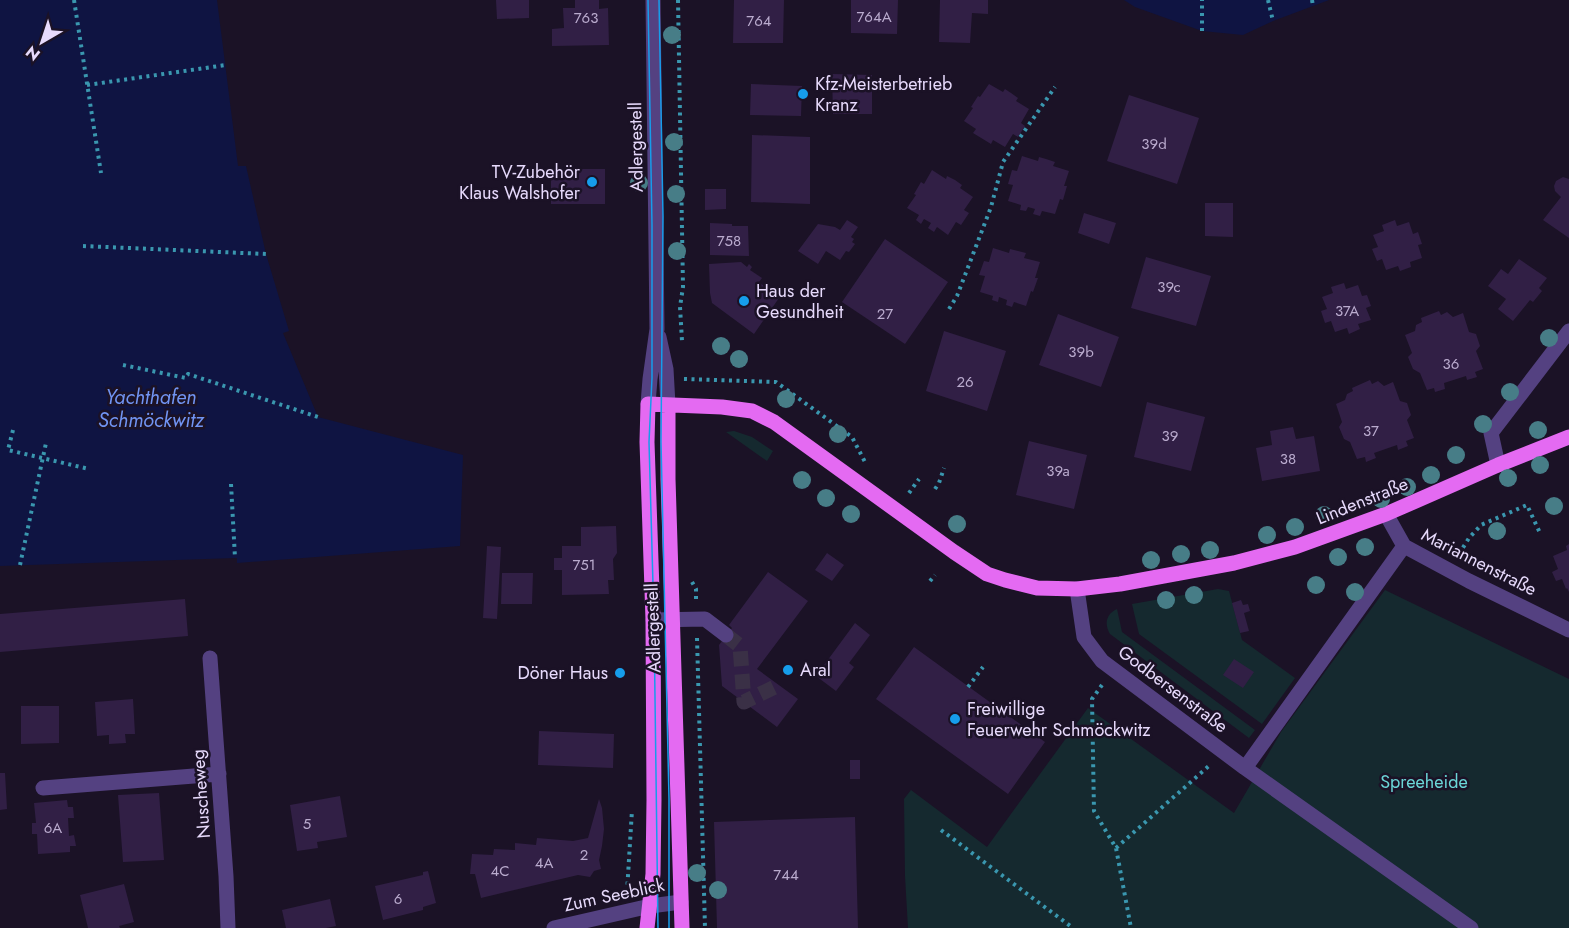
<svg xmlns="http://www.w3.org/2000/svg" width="1569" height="928" viewBox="0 0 1569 928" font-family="Jost,sans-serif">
<rect width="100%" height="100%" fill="#1b1226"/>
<path fill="#15292f" d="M734 431 752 437 773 451 767 461 726 432Z
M1218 589 1229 591 1242 640 1295 678 1262 724 1139 634 1132 604Z
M1385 590 1569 679V928H908L905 876 904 799 911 790 987 847 1088 708 1234 813 1281 732Z
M1117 609 1122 632 1255 730 1249 738 1110 634C1104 624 1106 614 1117 609Z"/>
<path fill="#0f1442" d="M0 0H217L238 166H246L266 254 289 331 283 333 318 417 463 455 460 546 237 563V558H235L0 566Z
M1124 0H1329L1273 21 1243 35 1202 31 1135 7Z"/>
<path fill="#311f45" d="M496 0H529V18L497 19Z
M575 0H599V9L608 8 609 45 552 46V29L564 28 563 8H575Z
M734 0H784L783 43H733Z
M851 0H898L897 34 851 33Z
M940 0H988V14L972 13 970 43 939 42Z
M832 74 872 75V114H833Z
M751 84 802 86 801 116 750 115Z
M989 84 1003 92 1005 89 1011 93 1018 98 1016 101 1029 109 1021 123 1025 126 1018 137 1013 134 1005 147 993 140 991 144 973 133 976 129 964 121 973 108 971 107 978 96 980 97Z
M1129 95 1199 118 1177 184 1107 161Z
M752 135 810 137V204L751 202Z
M1022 156 1038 161 1039 157 1046 159 1055 162 1053 166 1069 171 1064 186H1067L1063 200 1060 199 1055 214 1042 211 1040 216 1033 214 1035 209 1028 207 1026 211 1020 210 1021 205 1008 201 1013 185 1008 184 1012 170 1017 171Z
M551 169H605V204H551Z
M932 170 946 179 947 176 955 180 962 185 960 188 973 197 964 210 969 213 961 225 956 222 948 235 937 227 934 232 928 228 931 223 924 219 921 224 916 220 919 215 907 208 916 195 914 194 921 182 924 184Z
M1563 177 1569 179V238L1543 220 1561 197 1555 191 1554 186 1556 181Z
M705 189H726V209L705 210Z
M1205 203H1233V237L1205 236Z
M1084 213 1116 223 1109 244 1078 233Z
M847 220 858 227 851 237 854 239 852 242 855 244 849 252 846 251 840 260 826 251 818 264 798 251 818 224 835 227 840 230Z
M1395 220 1397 226 1409 222 1413 234 1418 232 1422 244 1418 245 1422 258 1410 262 1411 267 1400 271 1398 266 1386 270 1382 259 1377 261 1372 249 1378 247 1373 235 1384 231 1382 225Z
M710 223 732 224V226H748L749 256 710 255Z
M885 239 948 282 905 344 842 302Z
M993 248 1009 253 1010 249 1026 253 1024 258 1040 262 1035 278H1038L1033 292 1031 291 1026 306 1014 302 1012 307 1006 305 1007 300 999 297 998 302 992 300 993 296 980 292 985 276 979 275 984 261 989 262Z
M1146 257 1211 276 1196 326 1131 308Z
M1519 259 1547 278 1539 288 1542 291 1533 302 1530 300 1513 321 1498 309 1506 299 1488 286 1501 269 1508 274Z
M741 262 747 267 749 264 752 267 750 270 762 278 759 282 779 298 754 334 712 303 710 293 709 264Z
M1344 283 1346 289 1358 285 1362 296 1367 295 1371 306 1366 308 1371 320 1358 324 1360 329 1349 334 1347 328 1335 332 1331 321 1325 323 1321 311 1327 309 1322 297 1333 293 1331 287Z
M1439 311 1441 315 1447 312 1453 317 1463 313 1469 332 1476 334 1480 346 1476 351 1483 369 1475 372 1477 377 1467 380 1466 376 1444 383 1445 389 1435 392 1434 388 1427 390 1420 373 1413 369 1408 357 1412 353 1405 335 1415 331 1416 325 1422 322 1421 318Z
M1058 314 1119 337 1101 387 1039 365Z
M944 331 1006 351 987 411 926 391Z
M1370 380 1372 384 1378 381 1384 386 1393 382 1400 401 1407 403 1411 415 1407 420 1414 438 1406 441 1408 446 1398 450 1397 445 1374 453 1376 458 1366 462 1365 457 1357 459 1350 442 1344 439 1339 427 1342 422 1336 404 1345 400 1347 394 1353 391 1352 388Z
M1147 402 1205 417 1191 471 1134 457Z
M1293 427 1296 439 1314 436 1320 471 1262 481 1256 448 1272 445 1270 431Z
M1029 441 1087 455 1074 509 1016 495Z
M616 526 617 553 613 559 614 580H608L609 594 562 595V570H554V558H562V546H581V527Z
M1569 544V592L1567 588 1566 589 1562 579 1556 581 1552 572 1558 569 1553 556 1567 550 1566 546Z
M487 546 501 547 497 619 483 618Z
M827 553 844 565 832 581 815 570Z
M768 572 808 601 757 669 798 699 777 727 722 686 719 645 732 628 729 625Z
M502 573H533L532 604H501Z
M185 599 188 636 0 652V614Z
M1241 600 1243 605 1248 604 1250 611 1244 613 1249 631 1240 633 1232 603Z
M855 623 870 635 849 663 854 667 836 691 816 676Z
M914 647 1045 742 1008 794 876 699Z
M1234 659 1254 672 1243 688 1223 675Z
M133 699 135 734H125L126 743 109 744V735L97 736 95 702Z
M21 706H59V743L21 744Z
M539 731 614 734 613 768 538 765Z
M850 760H860V779H850Z
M0 773H5L7 809 0 810Z
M159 793 164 860 123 862 118 795Z
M340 796 347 837 317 842 318 848 297 851 290 805Z
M599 799 602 808 604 829 602 846 599 860 601 869 594 871 590 877 578 875 481 898 475 874H470L472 854 493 855 494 849 515 850V843L536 845 537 838 573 841 588 838Z
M67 800 68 807H73L74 818H68L69 836 74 835 76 846H70V852L38 854 37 834H32V823H36L34 803Z
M855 817 858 928H717L714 822Z
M428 871 436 903 423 907V910L383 920 375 886 423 875V872Z
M124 884 134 922 119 926 120 928H88L80 895Z
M330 899 336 926 326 928H286L282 910Z"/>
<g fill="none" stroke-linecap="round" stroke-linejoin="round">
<path stroke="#3a3046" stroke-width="15" stroke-dasharray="15 8" stroke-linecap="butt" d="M726 635 740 646 744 702 779 685"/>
<path stroke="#3a97af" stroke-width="4" stroke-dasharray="3 4.5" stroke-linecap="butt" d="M74 0 101 173
M678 0 683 287 680 307 682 341
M1268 0 1273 21
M1312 0 1313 6
M1202 31V0
M87 85 226 65
M83 246 266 254
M949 309 957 296 991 207 1003 162 1055 87
M123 365 186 378 188 374 318 417
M684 379 776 382 852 437 865 462
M13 430 8 450 89 469
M231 484 235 558
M935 489 939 483 944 468
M909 493 919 479
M1459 554 1469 538 1481 525 1527 505 1540 533
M20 565 46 443
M930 581 935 575
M692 582 696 589V600
M697 638 705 928
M1102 685 1092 699 1094 811 1116 848 1131 928
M968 687 983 667
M941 830 1073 928
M1116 848 1210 765
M627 892 632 810"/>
<path stroke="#544181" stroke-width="15" d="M659 337 666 369 668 405
M648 404 650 379 657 329 653 0
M1498 465 1491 433 1569 331
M1386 514 1404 546 1469 581 1569 630
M1077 589 1084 637 1102 661 1245 768 1471 928
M653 620 705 619 726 635
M210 658 226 876 228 928
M1245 768 1404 546
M43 788 219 774
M554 928 650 906 681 902"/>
<path stroke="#e46af2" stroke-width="15" d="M668 405V479L682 928
M647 928 653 874 654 800 653 620 647 442 648 404 722 407 752 411 774 422 954 552 987 574 1005 580 1037 588 1077 589 1120 584 1234 563 1295 547 1386 514 1498 465 1569 437"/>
<path stroke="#169deb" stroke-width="1.5" d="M648 0 652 225V378L649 442 654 620 658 928
M659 0 663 216 661 442 669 799V928"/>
</g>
<g fill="#477d87">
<circle cx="672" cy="35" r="9"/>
<circle cx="674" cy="142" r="9"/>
<circle cx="639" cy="183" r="9"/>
<circle cx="676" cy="194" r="9"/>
<circle cx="677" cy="251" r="9"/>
<circle cx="1549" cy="338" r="9"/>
<circle cx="721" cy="346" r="9"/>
<circle cx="739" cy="359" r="9"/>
<circle cx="1510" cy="392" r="9"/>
<circle cx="786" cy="399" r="9"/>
<circle cx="1483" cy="424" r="9"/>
<circle cx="1538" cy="430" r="9"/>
<circle cx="838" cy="434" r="9"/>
<circle cx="1456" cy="455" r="9"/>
<circle cx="1540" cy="465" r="9"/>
<circle cx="1431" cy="475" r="9"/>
<circle cx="1508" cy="478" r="9"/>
<circle cx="802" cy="480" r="9"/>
<circle cx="1407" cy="487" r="9"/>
<circle cx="826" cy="498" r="9"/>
<circle cx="1381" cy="499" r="9"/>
<circle cx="1554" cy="506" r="9"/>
<circle cx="851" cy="514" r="9"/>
<circle cx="1324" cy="515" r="9"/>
<circle cx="957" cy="524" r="9"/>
<circle cx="1295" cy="527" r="9"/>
<circle cx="1497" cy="531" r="9"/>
<circle cx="1267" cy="535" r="9"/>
<circle cx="1365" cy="547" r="9"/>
<circle cx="1210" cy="550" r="9"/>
<circle cx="1181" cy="554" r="9"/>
<circle cx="1338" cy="557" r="9"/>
<circle cx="1151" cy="560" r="9"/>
<circle cx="1316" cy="585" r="9"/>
<circle cx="1355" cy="592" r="9"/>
<circle cx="1194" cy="595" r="9"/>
<circle cx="1166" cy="600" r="9"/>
<circle cx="697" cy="873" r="9"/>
<circle cx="718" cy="890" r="9"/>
</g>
<g fill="#169deb" stroke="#1b1226" stroke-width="2">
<circle cx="803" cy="94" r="6"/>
<circle cx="592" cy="182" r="6"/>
<circle cx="744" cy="301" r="6"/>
<circle cx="788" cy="670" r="6"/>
<circle cx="620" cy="673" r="6"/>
<circle cx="955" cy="719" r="6"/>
</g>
<g text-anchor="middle" stroke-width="5" stroke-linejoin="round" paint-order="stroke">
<g font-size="15" fill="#baabce">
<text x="874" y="22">764A</text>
<text x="586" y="23">763</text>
<text x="759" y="26">764</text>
<text x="1154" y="149">39d</text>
<text x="729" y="246">758</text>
<text x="1169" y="292">39c</text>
<text x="1347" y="316">37A</text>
<text x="885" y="319">27</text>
<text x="1081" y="357">39b</text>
<text x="1451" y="369">36</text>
<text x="965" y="387">26</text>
<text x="1371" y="436">37</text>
<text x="1170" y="441">39</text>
<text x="1288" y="464">38</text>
<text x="1058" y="476">39a</text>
<text x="584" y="570">751</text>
<text x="307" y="829">5</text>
<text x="53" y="833">6A</text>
<text x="584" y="860">2</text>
<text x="544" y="868">4A</text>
<text x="500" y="876">4C</text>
<text x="786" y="880">744</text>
<text x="398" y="904">6</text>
</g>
<g font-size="18" fill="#e7dafc" stroke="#1b1226" text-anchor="start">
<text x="815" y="90">Kfz-Meisterbetrieb<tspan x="815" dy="21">Kranz</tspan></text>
<text x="580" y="178" text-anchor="end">TV-Zubehör<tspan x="580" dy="21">Klaus Walshofer</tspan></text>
<text x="756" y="297">Haus der<tspan x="756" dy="21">Gesundheit</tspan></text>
<text x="800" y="676">Aral</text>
<text x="608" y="679" text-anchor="end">Döner Haus</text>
<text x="967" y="715">Freiwillige<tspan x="967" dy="21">Feuerwehr Schmöckwitz</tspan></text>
</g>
<g font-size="18" fill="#e7dafc" stroke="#1b1226">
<text transform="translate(636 147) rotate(-91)" y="6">Adlergestell</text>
<text transform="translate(1362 501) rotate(-22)" y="6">Lindenstraße</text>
<text transform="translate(1479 562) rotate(27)" y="6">Mariannenstraße</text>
<text transform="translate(653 628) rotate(-92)" y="6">Adlergestell</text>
<text transform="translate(1173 689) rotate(37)" y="6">Godbersenstraße</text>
<text transform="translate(201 794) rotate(-94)" y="6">Nuscheweg</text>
<text transform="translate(614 895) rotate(-12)" y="6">Zum Seeblick</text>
</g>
<g font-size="18" fill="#6bd5d7" stroke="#1b1226">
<text x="1424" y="788">Spreeheide</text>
</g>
<g font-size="20" font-style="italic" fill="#7194f3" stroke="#1b1226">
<text x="151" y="404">Yachthafen<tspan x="151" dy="23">Schmöckwitz</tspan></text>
</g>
</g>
<g transform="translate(42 42) rotate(219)" stroke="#1b1226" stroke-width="4.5" paint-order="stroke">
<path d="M0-4.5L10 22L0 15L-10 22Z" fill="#e7dafc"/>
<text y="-9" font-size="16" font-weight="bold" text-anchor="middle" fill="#e7dafc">N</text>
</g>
</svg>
